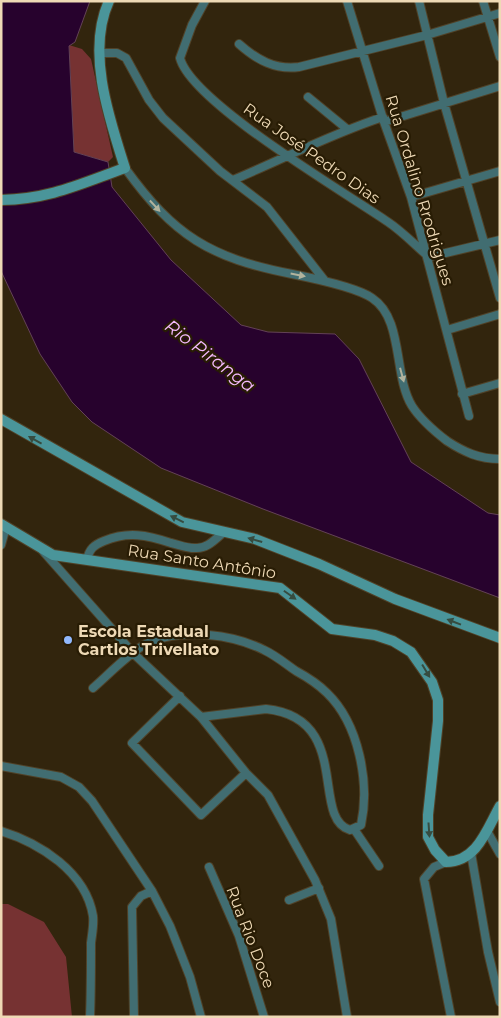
<svg xmlns="http://www.w3.org/2000/svg" width="501" height="1018" viewBox="0 0 501 1018" font-family="Montserrat,sans-serif">
<rect width="100%" height="100%" fill="#32250d"/>
<path fill="#763232" d="M69 45 82 49 91 59 113 157 108 162 74 152Z
M1 904H8L44 922 66 957 72 1017H1Z"/>
<path fill="#27022d" stroke="#634256" d="M1 1H90L75 42 69 46 74 152 108 162 112 187 171 260 241 325 268 332 335 334 359 359 411 462 488 513 500 515V598L263 509 161 468 92 422 72 402 40 354 1 271Z"/>
<g fill="none" stroke-linecap="round" stroke-linejoin="round">
<defs>
<path id="street" d="M205 1 192 25 180 58C191 102 346 193 388 222 403 232 416 246 429 257
M347 1 384 122 411 197 469 416
M419 1 444 103 500 298
M483 1 500 57
M239 44C257 60 275 70 299 67L427 35 500 13
M99 53H117L126 58 149 100 163 118 220 171 267 207 325 281
M308 97 347 129
M384 122 500 86
M125 168C174 236 210 258 292 274 312 278 356 287 372 298 404 319 393 375 412 406 421 420 434 431 447 441 464 452 479 459 500 459
M233 180C283 159 331 134 383 117
M411 197 500 171
M429 257 500 240
M447 330 500 314
M462 394 500 383
M1 545 6 527
M43 551 134 654 201 717 246 773 268 795 315 880 331 919 347 1017
M87 560C89 549 94 545 104 541 128 531 147 535 171 543 180 545 188 549 197 548 208 548 215 539 223 533
M93 688C107 676 136 646 152 641 186 629 232 634 264 650 275 655 286 664 296 671 307 677 318 684 327 693 359 724 370 783 361 825L350 830C310 818 353 718 266 709L201 717
M180 696 132 743 201 815 246 773
M1 766 61 777 79 787 92 801 152 891 170 926 190 977 201 1017
M354 829 379 866
M1 831C40 843 86 872 93 916 94 925 92 934 91 943 91 968 91 992 90 1017
M487 831 500 854
M471 853 488 952 500 1002
M446 862 434 867 424 879 451 1017
M209 867 239 936 264 1017
M289 900 319 888
M134 1017 132 907 141 896 152 891"/>
<path id="secondary" d="M1 200C50 199 80 184 125 168 109 118 86 51 109 1
M1 419 182 522 255 539 319 564 395 599 500 638
M1 524 53 555 280 588 332 629 375 635 393 641 411 652 432 682 438 700V721L428 815V837L435 850 446 862C477 862 487 829 500 806"/>
</defs>
<use href="#street" stroke="#504228" stroke-width="10"/>
<use href="#secondary" stroke="#504228" stroke-width="12"/>
<use href="#street" stroke="#416d71" stroke-width="8"/>
<use href="#secondary" stroke="#4a959a" stroke-width="10"/>
</g>
<defs><path id="oneway-solid" d="M-6-.8H1V-3.2L6.5 0L1 3.2V.8H-6Z" transform="scale(1.25)"/></defs>
<g fill="#b1b39d">
<use href="#oneway-solid" transform="translate(155 206) rotate(47)"/>
<use href="#oneway-solid" transform="translate(298 275) rotate(11)"/>
<use href="#oneway-solid" transform="translate(402 375) rotate(75)"/>
</g>
<g fill="#364c40">
<use href="#oneway-solid" transform="translate(35 440) rotate(-151)"/>
<use href="#oneway-solid" transform="translate(177 519) rotate(-154)"/>
<use href="#oneway-solid" transform="translate(255 540) rotate(-164)"/>
<use href="#oneway-solid" transform="translate(290 595) rotate(35)"/>
<use href="#oneway-solid" transform="translate(454 622) rotate(-159)"/>
<use href="#oneway-solid" transform="translate(426 671) rotate(59)"/>
<use href="#oneway-solid" transform="translate(429 830) rotate(86)"/>
</g>
<circle fill="#91b8fd" stroke="#281c04" stroke-width="2" cx="68" cy="640" r="5"/>
<g text-anchor="middle" stroke-width="4.5" stroke-linejoin="round" paint-order="stroke">
<g font-size="16" fill="#eed9b5" stroke="#281c04">
<text transform="translate(312 153) rotate(35)" y="6">Rua José Pedro Dias</text>
<text transform="translate(420 190) rotate(73)" y="6">Rua Ordalino Rrodrigues</text>
<text transform="translate(202 561) rotate(9)" y="6">Rua Santo Antônio</text>
<text transform="translate(251 937) rotate(69)" y="6">Rua Rio Doce</text>
</g>
<g font-size="16" font-weight="bold" fill="#eed9b5" stroke="#281c04" text-anchor="start">
<text x="78" y="637">Escola Estadual<tspan x="78" dy="18">Cartlos Trivellato</tspan></text>
</g>
<g font-size="18" font-style="italic" fill="#f4b9fe" stroke="#281c04">
<text transform="translate(210 356) rotate(37)" y="6">Rio Piranga</text>
</g>
</g>
<rect width="501" height="1018" fill="none" stroke="#eed9b5" stroke-width="5"/>
</svg>
